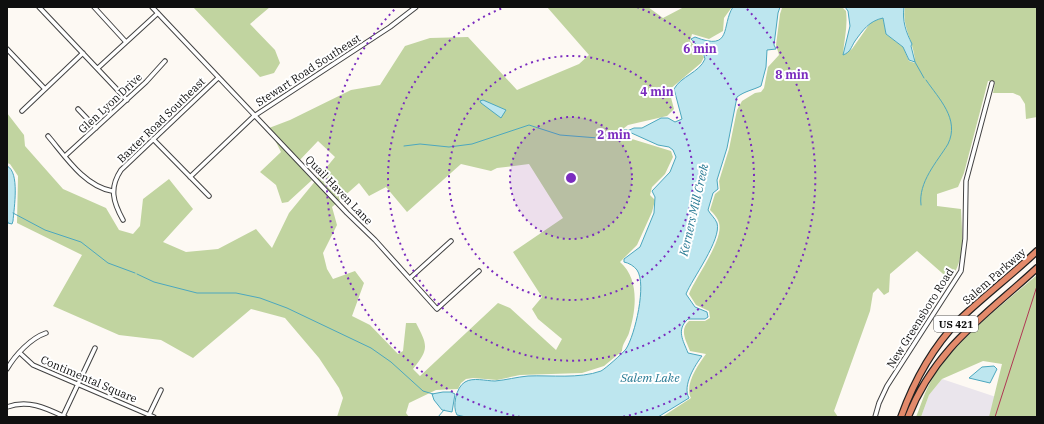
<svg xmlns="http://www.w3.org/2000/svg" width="1044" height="424" viewBox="0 0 1044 424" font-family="'IBM Plex Serif',serif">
<rect width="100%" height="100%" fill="#fdf9f3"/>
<path fill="#eae5ec" d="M942 379 996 397 990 417H921L929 395Z"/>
<path fill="#c1d4a0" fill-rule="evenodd" d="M193 7H270L250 24 275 50 280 63 274 73 260 77Z
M547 7H648L663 18 684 7H732L724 18 723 31 709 39 692 34 690 41 704 57 701 63 669 90 674 109 667 116 628 125 623 129 632 139 671 151 673 157 665 174 652 187 650 195 655 200 652 212 637 245 620 262C640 279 636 311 629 333 627 339 622 344 622 351L604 366 582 373 520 375 497 380 473 378 466 379 461 383 458 389 436 390 409 403 406 413 409 417H337L343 398 339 388 319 358 285 318 251 309 193 358 161 340 119 335 53 306 82 255 17 223 18 176 10 164 7 163V113L24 135 25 146 63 189 106 208 119 230 133 234 140 226 143 199 169 179 193 209 163 242 186 252 218 249 256 229 272 248 289 213 335 157 318 141 297 163 312 180 288 202 282 203 276 185 260 172 281 152 269 128 290 120 351 90 380 85 405 46 430 38 468 37 517 90 579 64 589 55ZM461 164 491 171 497 168 529 164 563 218 513 252 542 297 532 309 538 319 562 339 556 350 510 308 498 303 420 376 413 369C429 349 428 346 416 323H406L403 351 398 354 370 325 352 316 364 283 355 271 333 279 327 269 323 253 337 225 332 207 359 183 369 196 386 187 407 212Z
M842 7 846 11C848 27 844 40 843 55L852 49 871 22 883 18 886 34 903 47 909 61 915 63C915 43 901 27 905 7H1037V117L1026 119 1025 104 1020 96 1013 93H993L995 82 988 81 964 173 958 187 937 194V206L961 209C962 235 966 258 950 280L917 251 890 274 889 292 884 295 878 288 873 293 870 311 834 411 838 417H662L691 398C684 385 698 365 706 354L690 351C686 340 679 330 689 321H705L710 318 709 311 696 305 689 294C695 278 724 240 719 223 718 218 713 213 710 210L715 194 720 190 719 181 729 149 737 110 742 101 755 93 761 92 764 88 768 67 779 55 776 45 780 14 782 8Z
M1037 275V417H989L1002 364 983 361 942 379 929 395 921 417H916C921 405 925 391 931 381 956 340 1001 306 1037 275Z"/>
<path fill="#bde6ef" stroke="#4ca7be" d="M733 7H780L778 13 774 45 776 49 767 50 766 67 761 86C753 90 745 91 737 97L727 148 717 180 718 189 713 193 708 210C710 214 715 218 717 223 722 239 692 279 686 294L695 307 707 312 708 317 705 319H688C676 330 683 340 688 353L702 356C695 365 682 386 689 398L658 417H466L457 415C452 407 456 387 465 382 473 377 486 381 495 381 506 380 517 377 528 376 551 375 579 379 601 371 605 369 623 353 626 349 635 335 647 284 637 270 634 266 629 263 624 262V259L640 247 654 213 655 197 652 191 670 172 676 157 673 150 669 147 658 145 627 131 634 128H642L661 118H668L675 122 682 119 674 89C681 76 699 73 705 59L703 52 691 39 695 37C733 52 721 25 733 7Z
M845 7H904C902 21 906 32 912 44L911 46 915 62 909 60 903 47 886 34 883 18C869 21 863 30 855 41 851 47 851 52 843 55L850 26 848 11Z
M483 100 506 110 501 118 481 103 480 101Z
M7 166C20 172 14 208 13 221L12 224 8 223 7 219Z
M994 366 997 369 990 383 969 378 982 367Z
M443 392H451L455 394 452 412 442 410 434 400 432 394Z"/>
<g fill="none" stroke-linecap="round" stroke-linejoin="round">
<path stroke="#4ca7be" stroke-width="1" d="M915 62 924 78
M623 130H627
M404 146 420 144 449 147 472 144 529 125 560 135 598 138 607 137 620 131
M921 205C918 182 937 162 948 144 960 119 939 99 926 80
M13 213 45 230 81 242 108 263 135 273
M137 274 154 282 197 293H236L260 298 287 308 371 348 391 362 423 391 433 394
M438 417 444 410"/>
<defs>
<path id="minor" d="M39 7 127 100
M94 7 126 42
M152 7 347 213 375 240 437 309 479 271
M7 49 45 89
M98 68 158 13
M78 109 96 128
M22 111 83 53
M48 136C65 156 84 186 112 191
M153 139 209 196
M65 156 146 82 165 61
M190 177 254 116 390 27 416 7
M123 220C113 202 109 188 121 170L218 78
M410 278 451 241
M20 353 33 365 154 417
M7 369C15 355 31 338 46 333
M7 407C28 399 46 408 65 417
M63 416 95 348
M148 417 161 390
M875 417 879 403 887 386 961 271 965 239 966 181 992 83"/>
<path id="highway" d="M901 417C914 381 932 348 959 320 984 296 1012 275 1037 251
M908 417C935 348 985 316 1037 268"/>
</defs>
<use href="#minor" stroke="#424242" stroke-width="5.5"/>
<use href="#highway" stroke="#202020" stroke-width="8"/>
<use href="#minor" stroke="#fff" stroke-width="3.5"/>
<use href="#highway" stroke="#e38a6b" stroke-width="5.5"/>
<path stroke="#af3754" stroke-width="1" d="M995 417 1037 286"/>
</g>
<circle cx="571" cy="178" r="61" fill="#7b2cbf" fill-opacity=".12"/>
<g fill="none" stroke="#7b2cbf" stroke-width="2" stroke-dasharray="2 4">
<circle cx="571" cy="178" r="61"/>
<circle cx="571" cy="178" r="122"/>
<path d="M637 7A183 183 0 1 1 505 7"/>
<path d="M520 417A244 244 0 0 1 395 9M747 9A244 244 0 0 1 622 417"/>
</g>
<g text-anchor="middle" stroke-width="4" stroke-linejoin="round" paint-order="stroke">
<rect fill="#fff" stroke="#575757" stroke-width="1" x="934" y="316" width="44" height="16" rx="3"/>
<g font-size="10" font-weight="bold" fill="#0f0f0f">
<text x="956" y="328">US 421</text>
</g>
<g font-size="11" fill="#0f0f0f" stroke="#fff">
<text transform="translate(308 70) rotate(-33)" y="4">Stewart Road Southeast</text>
<text transform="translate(110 103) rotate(-43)" y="4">Glen Lyon Drive</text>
<text transform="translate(161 120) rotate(-44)" y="4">Baxter Road Southeast</text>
<text transform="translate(339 190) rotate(46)" y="4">Quail Haven Lane</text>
<text transform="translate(994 276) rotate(-41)" y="4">Salem Parkway</text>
<text transform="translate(920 318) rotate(-58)" y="4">New Greensboro Road</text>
<text transform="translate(89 379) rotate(23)" y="4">Contimental Square</text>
</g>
<g font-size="12" font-style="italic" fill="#267993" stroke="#fff">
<text transform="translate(694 210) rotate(-77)" y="4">Kerners Mill Creek</text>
<text x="650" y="382">Salem Lake</text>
</g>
</g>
<circle cx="571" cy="178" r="6" fill="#7b2cbf" stroke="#fff" stroke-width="2"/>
<g font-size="12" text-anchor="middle" font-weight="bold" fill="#7b2cbf" stroke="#fff" stroke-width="4" stroke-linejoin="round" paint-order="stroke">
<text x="700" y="53">6 min</text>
<text x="792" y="79">8 min</text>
<text x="657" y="96">4 min</text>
<text x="614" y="139">2 min</text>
</g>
<rect width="1044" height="424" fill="none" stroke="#0f0f0f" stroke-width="16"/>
</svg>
